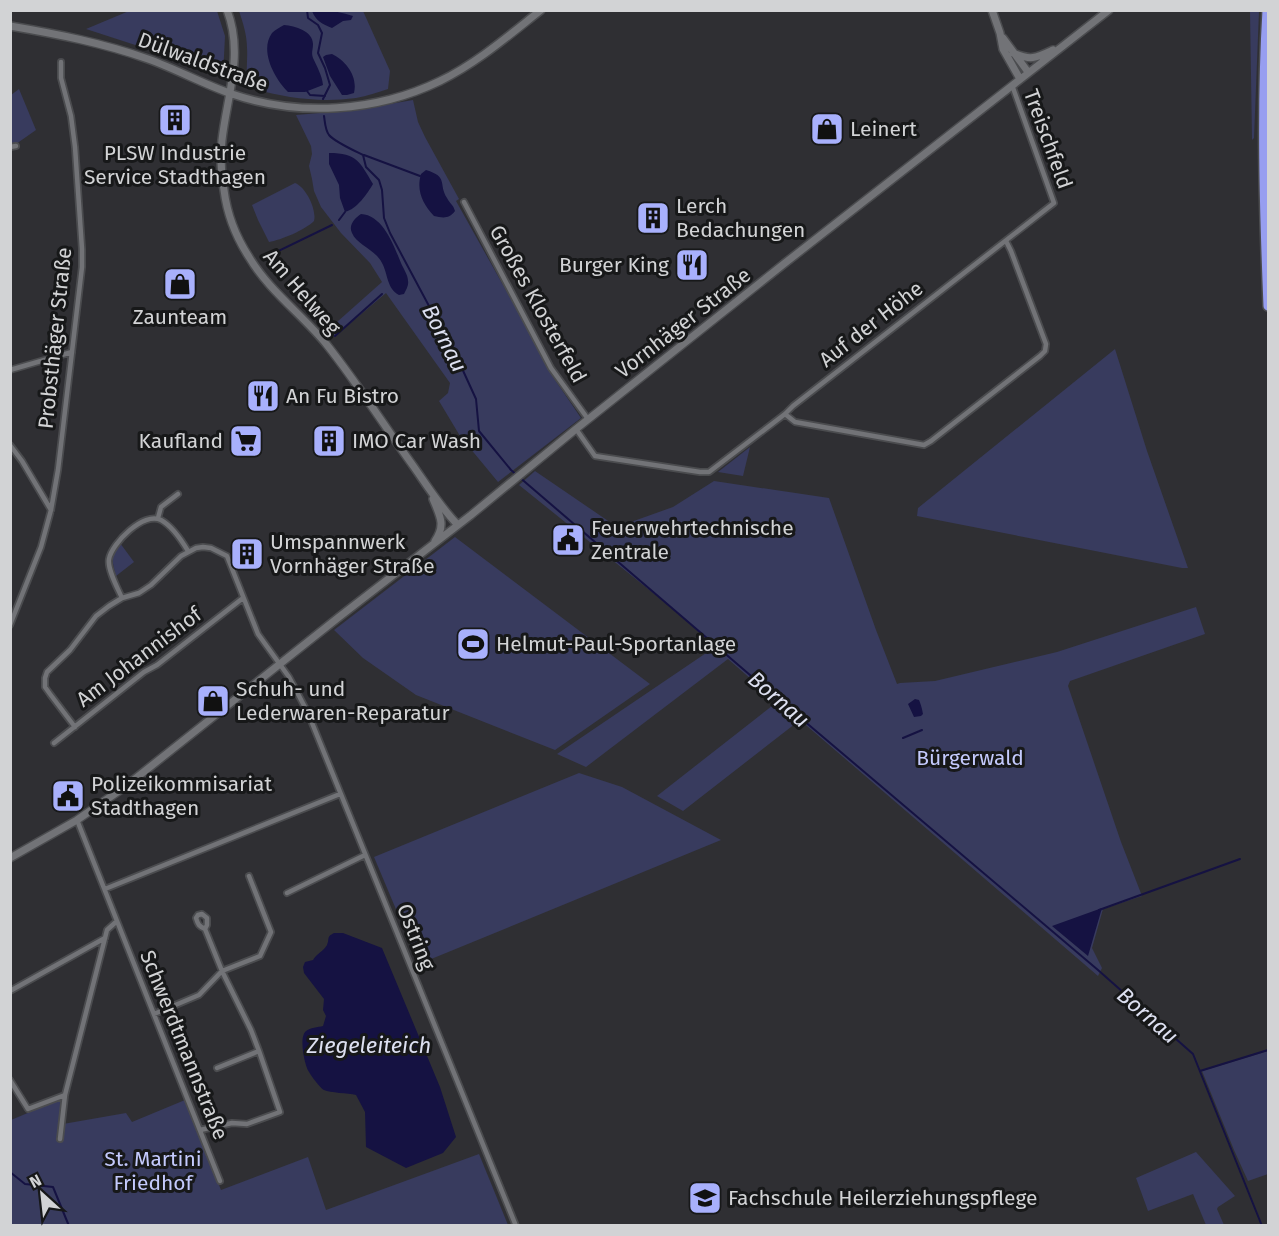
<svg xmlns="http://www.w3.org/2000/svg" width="1279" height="1236" viewBox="0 0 1279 1236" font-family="'Fira Sans',sans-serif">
<rect width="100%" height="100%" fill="#2f2f33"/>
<path fill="#383b5e" d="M129 11H217L225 36 223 76 200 66 86 29Z
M239 11H363L390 71 388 89C378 92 367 96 356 98 319 103 283 98 248 87 245 74 248 61 247 48 247 35 243 23 239 11Z
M1250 11H1259L1254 138 1252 140Z
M19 89 36 130 16 144H12L10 141 11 95Z
M413 100 418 122 425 137 459 199 456 201 517 310 551 374 581 418 498 482 460 436 439 401 448 393 450 383 386 293 334 337 328 330 382 282 370 263 341 233 321 207 314 191 312 179 309 166 312 154 311 146 296 115 355 110Z
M295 183C306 187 317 210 314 221 305 230 281 240 269 242L258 220 252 205Z
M1115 349 1147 451 1188 568H1182L917 516 918 508Z
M750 447 743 476 718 472Z
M535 471 617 527 673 507 714 481 829 498 876 630 897 684 900 683 935 681 1057 652 1196 607 1205 634 1070 681 1068 686 1121 842 1142 896 1103 909 1092 948 1102 968 1098 976 800 720 683 811 657 796 777 702 728 659 586 767 557 754 715 647 688 621 519 485Z
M455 537 650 684 555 750 416 695 363 658 334 630Z
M120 543 134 562 116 576C112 561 110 556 120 543Z
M579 773 622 787 721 840 419 964 374 857Z
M1268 1051V1174L1248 1181 1234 1150 1202 1071Z
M61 1099 58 1139 63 1124 126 1113 132 1122 185 1100 221 1190 308 1157 326 1210 479 1154 508 1225 11 1226V1120Z
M1196 1152 1235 1196 1218 1207 1217 1209 1224 1225H1206L1193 1194 1148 1211 1136 1178Z"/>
<path fill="#151242" d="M312 11C326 10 340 11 353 16L351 20 343 21 332 28C322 24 316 21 312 11Z
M284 25C295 26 313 31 313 44 313 50 311 52 313 58 317 67 322 75 323 85L305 92H288C275 79 259 51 272 33 275 30 280 27 284 25Z
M332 54C346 61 358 76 354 93L347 95H342L330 76 323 57 326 55Z
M329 153C357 153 360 162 373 184 367 194 357 209 345 212L340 198 339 185 329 164Z
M426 170C449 177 438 184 447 198 450 204 453 204 455 211 449 219 443 218 434 216 423 204 416 191 421 174Z
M361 214C383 215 394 246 401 263 403 268 408 275 408 281 409 285 406 290 404 294L399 295C387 289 388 274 382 263 376 250 357 245 352 233 348 225 355 218 361 214Z
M915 699 919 700C921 705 922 708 923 714L921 716 914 717 908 704Z
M1102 908 1088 956 1052 926Z
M334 933H343L382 948 440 1087 456 1137 443 1153 406 1168 366 1147 365 1112 356 1095C348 1093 330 1093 324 1090 320 1088 308 1072 307 1068 304 1060 299 1037 306 1031 310 1028 318 1027 323 1026L326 1016 323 1010 324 999 304 973 303 967 305 962 313 960C316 954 324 951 327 945 330 938 326 937 334 933Z"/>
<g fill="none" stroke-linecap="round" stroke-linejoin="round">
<path stroke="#151242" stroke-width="2" d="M307 10 308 18 318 25 322 33 318 53 325 68 330 85 323 99
M307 91 310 95 325 96
M324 116C325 122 325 130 329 135 335 142 355 151 363 155L366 167 379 180 382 190 384 218 390 233 460 364 476 399 479 431 511 470 757 681 1098 970 1193 1054 1262 1226
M364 155 420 176
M339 220 345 212
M264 258 332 225
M335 336 382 294
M903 738 922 730
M1099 910 1240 859
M1200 1071 1268 1050
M10 1172 25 1184 53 1187 69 1226"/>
<defs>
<path id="street" d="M10 147 16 146
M464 202 551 368 588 419
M10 370 72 352
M785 414 795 422 924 445 931 441 1040 356 1045 351 1046 344 1011 251 1006 241
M576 429 595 456 700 472H709L785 414 793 406 1054 203 1012 85
M10 445 22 461 51 510
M158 518 161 507 178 494
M122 598C118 589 107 569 109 559 112 543 144 511 161 520 172 526 182 541 188 551
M10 625 41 547 51 510 58 470 82 267V249L75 147 71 116 61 78V62
M75 727 50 694 45 687V678L47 672 70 650 96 616 109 606 122 598 139 593 151 585 181 556 196 548 203 547 211 548 227 556 258 634 289 677 308 713 516 1226
M54 743 144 672 157 665 243 598
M105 889 340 794
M287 893 365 855
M117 921 220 1181
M205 929C199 926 198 925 196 918L198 915 202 914 207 918V925L205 929 222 971 251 1030 259 1051 217 1068
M10 991 105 938
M154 1014 199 995 222 971 260 956 271 932 249 876
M10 1080 28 1109 65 1095
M200 1130 232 1123 247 1124 280 1112 259 1051
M60 1139 65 1095 105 938 107 930 117 921 77 820"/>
<path id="secondary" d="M227 10C244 54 227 96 222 140 220 157 221 173 224 190 227 214 236 237 249 257 269 291 303 315 327 345 358 384 385 427 414 467 428 487 441 508 458 525
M992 10 1000 33 1003 49 1020 79
M10 26C57 34 103 43 148 59 176 69 203 84 232 94 299 117 376 112 440 81 477 63 508 36 541 10
M1003 38 1028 72
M1013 53C1031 61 1036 58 1053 50
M433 499C440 516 446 525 435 541
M10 858 77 820 126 786 339 617 471 515 576 429 785 263 1109 10"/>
<path id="highway" d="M1267 10C1261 109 1264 208 1268 306"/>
</defs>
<use href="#street" stroke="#4b4c4f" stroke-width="8"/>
<use href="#secondary" stroke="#4b4c4f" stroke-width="10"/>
<use href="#highway" stroke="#4b4c4f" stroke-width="12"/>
<use href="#street" stroke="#727377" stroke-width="4.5"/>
<use href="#secondary" stroke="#727377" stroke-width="7"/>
<use href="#highway" stroke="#979ef0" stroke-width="9"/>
</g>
<defs>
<symbol id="building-square" viewBox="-11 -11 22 22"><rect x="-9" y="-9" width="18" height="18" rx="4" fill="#a8b0fc" stroke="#171819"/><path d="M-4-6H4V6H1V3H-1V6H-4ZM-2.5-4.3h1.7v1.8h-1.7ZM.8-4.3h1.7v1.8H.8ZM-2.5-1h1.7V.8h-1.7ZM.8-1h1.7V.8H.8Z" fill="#111"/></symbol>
<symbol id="shop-square" viewBox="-11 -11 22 22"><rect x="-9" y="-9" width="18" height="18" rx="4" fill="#a8b0fc" stroke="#171819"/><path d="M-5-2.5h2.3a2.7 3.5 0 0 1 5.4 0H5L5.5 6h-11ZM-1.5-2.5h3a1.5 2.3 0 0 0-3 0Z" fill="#111"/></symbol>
<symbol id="restaurant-square" viewBox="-11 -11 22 22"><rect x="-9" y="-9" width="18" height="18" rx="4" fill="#a8b0fc" stroke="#171819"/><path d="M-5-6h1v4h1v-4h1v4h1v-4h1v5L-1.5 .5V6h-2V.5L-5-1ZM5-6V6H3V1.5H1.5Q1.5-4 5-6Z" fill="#111"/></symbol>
<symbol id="supermarket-square" viewBox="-11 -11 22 22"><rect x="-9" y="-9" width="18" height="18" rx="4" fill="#a8b0fc" stroke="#171819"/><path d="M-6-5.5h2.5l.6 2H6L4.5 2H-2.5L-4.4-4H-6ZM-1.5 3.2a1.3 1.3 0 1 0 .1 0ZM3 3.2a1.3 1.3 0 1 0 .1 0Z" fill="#111"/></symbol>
<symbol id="civic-square" viewBox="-11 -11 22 22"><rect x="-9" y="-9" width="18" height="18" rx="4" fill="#a8b0fc" stroke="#171819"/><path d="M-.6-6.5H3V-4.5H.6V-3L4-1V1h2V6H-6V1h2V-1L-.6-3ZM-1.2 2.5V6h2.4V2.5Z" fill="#111"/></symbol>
<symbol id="stadium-square" viewBox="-11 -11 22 22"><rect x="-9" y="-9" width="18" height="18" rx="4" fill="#a8b0fc" stroke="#171819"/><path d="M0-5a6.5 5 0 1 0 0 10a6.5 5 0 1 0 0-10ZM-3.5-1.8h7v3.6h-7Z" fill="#111"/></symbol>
<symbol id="school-square" viewBox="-11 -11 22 22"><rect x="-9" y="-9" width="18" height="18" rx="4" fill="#a8b0fc" stroke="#171819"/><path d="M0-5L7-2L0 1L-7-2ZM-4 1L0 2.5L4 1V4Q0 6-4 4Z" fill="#111"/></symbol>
</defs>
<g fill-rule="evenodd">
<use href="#building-square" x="156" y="101" width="38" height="38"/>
<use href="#shop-square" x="808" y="110" width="38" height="38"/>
<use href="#building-square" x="634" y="199" width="38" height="38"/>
<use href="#restaurant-square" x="673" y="246" width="38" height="38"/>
<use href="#shop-square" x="161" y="265" width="38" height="38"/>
<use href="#restaurant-square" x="244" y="377" width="38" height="38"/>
<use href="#supermarket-square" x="227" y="422" width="38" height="38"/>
<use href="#building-square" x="310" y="422" width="38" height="38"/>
<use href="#civic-square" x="549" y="521" width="38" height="38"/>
<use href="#building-square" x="228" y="535" width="38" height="38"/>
<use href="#stadium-square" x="454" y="625" width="38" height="38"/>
<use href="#shop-square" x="194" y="682" width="38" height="38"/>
<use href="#civic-square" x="49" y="777" width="38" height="38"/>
<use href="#school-square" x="686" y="1179" width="38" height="38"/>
</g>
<g text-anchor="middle" stroke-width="6" stroke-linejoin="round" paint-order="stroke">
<g font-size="21" fill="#d2d3d5" stroke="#171819">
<text transform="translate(203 62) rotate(20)" y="7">Dülwaldstraße</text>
<text transform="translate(1048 139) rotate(70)" y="7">Treischfeld</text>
<text transform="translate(302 292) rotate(49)" y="7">Am Helweg</text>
<text transform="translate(538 304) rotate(61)" y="7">Großes Klosterfeld</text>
<text transform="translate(683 323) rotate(-38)" y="7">Vornhäger Straße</text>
<text transform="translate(871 324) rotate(-38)" y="7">Auf der Höhe</text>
<text transform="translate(55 338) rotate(-84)" y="7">Probsthäger Straße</text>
<text transform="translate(139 657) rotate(-37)" y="7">Am Johannishof</text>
<text transform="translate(416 937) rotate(68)" y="7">Ostring</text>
<text transform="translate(184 1045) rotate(68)" y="7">Schwerdtmannstraße</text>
</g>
<g font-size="21" fill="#d2d3d5" stroke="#171819" text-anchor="start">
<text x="850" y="136">Leinert</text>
<text x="175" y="160" text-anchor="middle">PLSW Industrie<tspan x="175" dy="24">Service Stadthagen</tspan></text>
<text x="676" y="213">Lerch<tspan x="676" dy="24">Bedachungen</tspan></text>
<text x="669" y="272" text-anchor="end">Burger King</text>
<text x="180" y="324" text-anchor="middle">Zaunteam</text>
<text x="286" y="403">An Fu Bistro</text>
<text x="223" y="448" text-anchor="end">Kaufland</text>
<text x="352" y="448">IMO Car Wash</text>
<text x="591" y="535">Feuerwehrtechnische<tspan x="591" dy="24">Zentrale</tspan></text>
<text x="270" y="549">Umspannwerk<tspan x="270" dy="24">Vornhäger Straße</tspan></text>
<text x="496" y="651">Helmut-Paul-Sportanlage</text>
<text x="236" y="696">Schuh- und<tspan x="236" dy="24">Lederwaren-Reparatur</tspan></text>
<text x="91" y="791">Polizeikommisariat<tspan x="91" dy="24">Stadthagen</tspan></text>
<text x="728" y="1205">Fachschule Heilerziehungspflege</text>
</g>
<g font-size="21" fill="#c4cafd" stroke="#171819">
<text x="970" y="765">Bürgerwald</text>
<text x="153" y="1166">St. Martini<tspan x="153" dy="24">Friedhof</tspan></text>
</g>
<g font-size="22" font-style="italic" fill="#dde0f1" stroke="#171819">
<text transform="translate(445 338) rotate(63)" y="8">Bornau</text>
<text transform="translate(779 699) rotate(41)" y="8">Bornau</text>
<text transform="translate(1148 1015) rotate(41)" y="8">Bornau</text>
<text x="369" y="1053">Ziegeleiteich</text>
</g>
</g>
<rect width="1279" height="1236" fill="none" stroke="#d2d3d5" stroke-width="24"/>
<g transform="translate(42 1194) rotate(333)" stroke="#171819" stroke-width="4.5" paint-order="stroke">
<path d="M0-4.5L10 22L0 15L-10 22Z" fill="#d2d3d5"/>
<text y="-9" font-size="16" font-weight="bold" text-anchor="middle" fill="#d2d3d5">N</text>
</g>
</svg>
